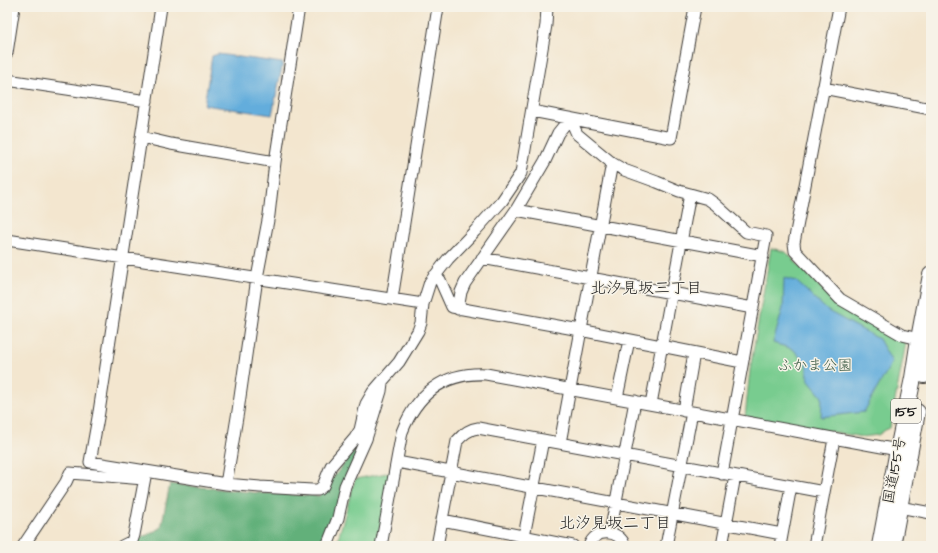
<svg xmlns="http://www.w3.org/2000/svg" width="938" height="553" viewBox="0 0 938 553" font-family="'Architects Daughter','Klee One',sans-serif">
<rect width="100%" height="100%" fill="#f7f3e8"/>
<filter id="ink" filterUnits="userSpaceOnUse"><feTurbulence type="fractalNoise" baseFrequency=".025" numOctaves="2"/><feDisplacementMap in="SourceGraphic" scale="8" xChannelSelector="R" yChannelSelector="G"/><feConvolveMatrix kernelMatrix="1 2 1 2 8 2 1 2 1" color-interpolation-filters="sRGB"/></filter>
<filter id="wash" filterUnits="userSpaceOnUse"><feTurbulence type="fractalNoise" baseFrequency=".012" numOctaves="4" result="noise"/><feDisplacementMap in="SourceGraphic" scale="16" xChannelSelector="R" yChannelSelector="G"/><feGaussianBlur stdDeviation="0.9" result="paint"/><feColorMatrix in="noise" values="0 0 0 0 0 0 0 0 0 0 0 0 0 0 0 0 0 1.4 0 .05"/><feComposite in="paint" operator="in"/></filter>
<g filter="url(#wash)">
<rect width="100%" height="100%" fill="#f3e6cf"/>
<path fill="#78cc8f" stroke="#4a7456" d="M771 248 786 252 837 304 906 343 890 427 878 435 862 437 745 417 750 370Z
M392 472 377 546H336L355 479Z"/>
<path fill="#62b07a" stroke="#3f664b" d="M360 443 329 532 322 546H125L161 528 170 484 260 493 319 496Z"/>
<path fill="#64addc" stroke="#40647c" d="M218 54 283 63 272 115 204 105 212 56Z
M784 278 796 281 828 311 879 339 892 362 864 412 821 417 822 397 809 381 806 364 793 349 773 343 783 308Z"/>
</g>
<g filter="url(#ink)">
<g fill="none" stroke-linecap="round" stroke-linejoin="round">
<defs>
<path id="minor" d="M161 7 99 412 90 462 226 484 260 487 312 490H318L323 486 331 466 355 438 360 430 366 404 373 392 399 362 418 331 421 323 423 304 430 282 448 259 475 231 502 201 521 173 546 25 547 7
M839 7 794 243 795 251 840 299 902 335 919 339
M7 53 14 7
M7 80 147 101
M823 88 931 109
M532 111 671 138 695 7
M141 137 171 144 275 162
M516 210 763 256
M7 240 423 304
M482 258 753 308
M434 276 440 280 452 307 580 330 742 362
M392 299 438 7
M458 309 461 292 465 283 516 210 545 161 558 133 570 118 577 134 612 163 624 170 657 182 679 191 708 199 715 204 746 232 766 236 722 474
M617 398 629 340
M651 404 690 194
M684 411 694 353
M560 443 612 163
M397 462 782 534
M226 484 238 411 257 278 269 215 275 162 299 7
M899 507 931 513
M442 520 573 546
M610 533 635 401
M23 546 66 482 70 473 144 479
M122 546 132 541 134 535 146 472
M327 546 338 518 345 486 366 439 381 391 382 383
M381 546 402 432C417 394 444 372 486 374L898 450
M437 546 457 441C463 434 469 429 478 428L824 492
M522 546 543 440
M589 546C595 528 619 529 625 546
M666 546 692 412
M722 546 735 476
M780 546 791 486
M814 546 834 439"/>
<path id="highway" d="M924 375 931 339
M880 546 898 450 913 378 919 339 931 275
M892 546 917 412"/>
</defs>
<use href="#minor" stroke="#3c3a37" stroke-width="13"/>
<use href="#highway" stroke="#3c3a37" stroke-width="18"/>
<use href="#minor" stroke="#fff" stroke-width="11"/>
<use href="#highway" stroke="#fff" stroke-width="16"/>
</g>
</g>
<g text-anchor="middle" stroke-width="3" stroke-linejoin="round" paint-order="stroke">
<rect fill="#f7f3e8" stroke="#5e5c59" stroke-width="1" x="891" y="399" width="30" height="24" rx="3"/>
<g font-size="14" font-weight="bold" fill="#1c1c1c">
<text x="906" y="416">155</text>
</g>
<g font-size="15" fill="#3c5a44" stroke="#f7f3e8">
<text x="815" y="370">ふかま公園</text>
</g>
<g font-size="15" fill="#1c1c1c" stroke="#f7f3e8">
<text transform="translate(894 470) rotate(-79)" y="5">国道155号</text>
</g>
<g font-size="16" fill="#1c1c1c" stroke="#f7f3e8">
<text x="646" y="293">北汐見坂三丁目</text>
<text x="615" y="528">北汐見坂二丁目</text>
</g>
</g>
<rect width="938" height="553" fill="none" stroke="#f7f3e8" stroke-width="24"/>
</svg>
